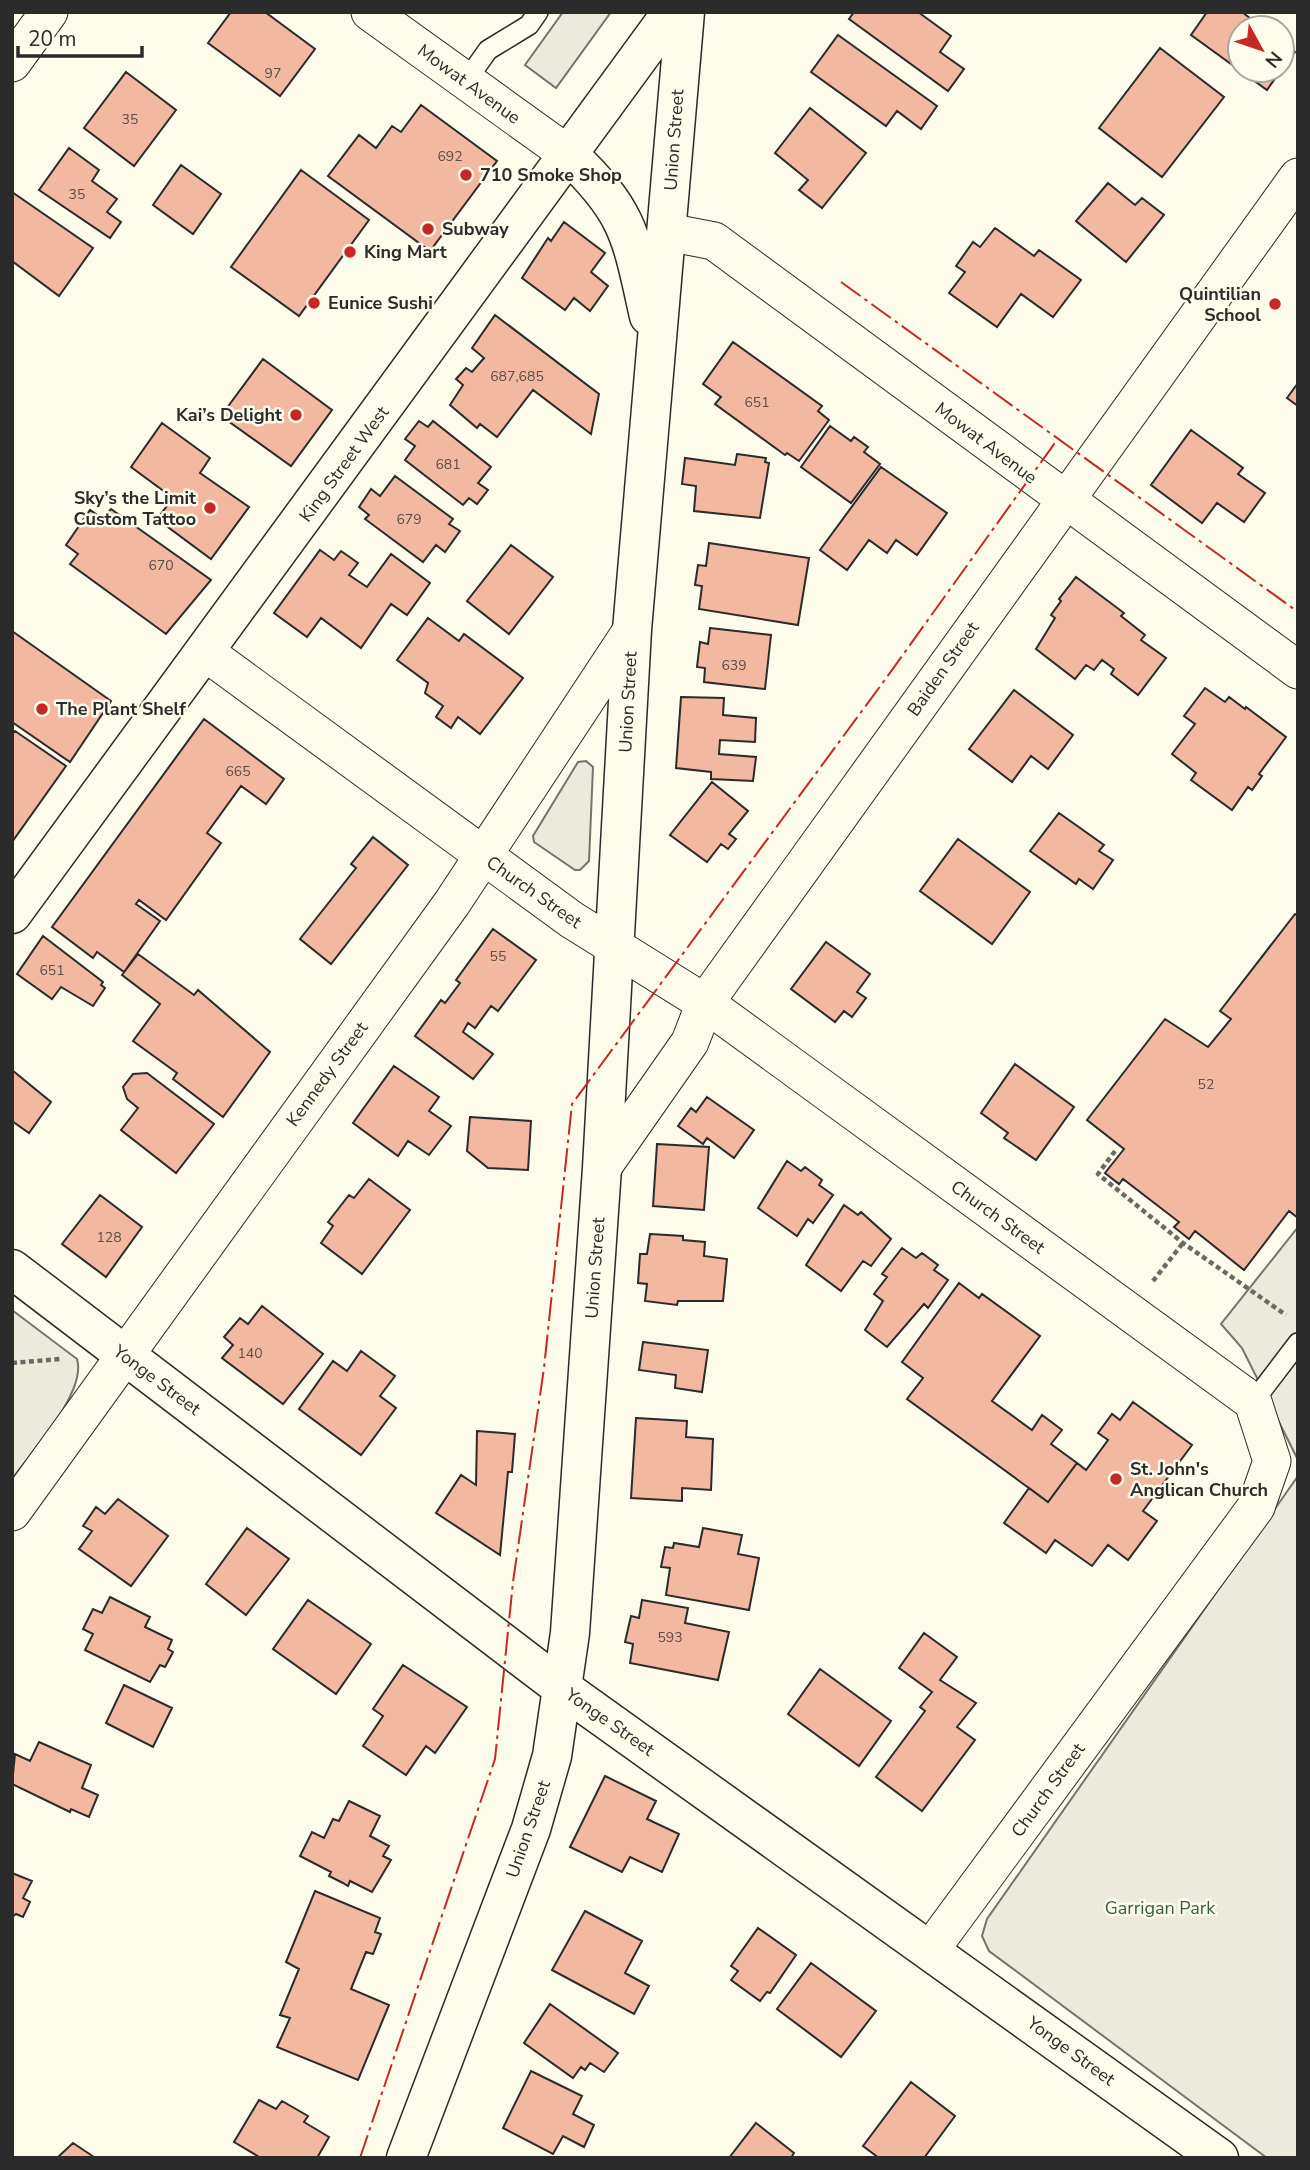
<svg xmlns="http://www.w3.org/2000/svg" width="1310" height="2170" viewBox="0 0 1310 2170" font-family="'Nunito Sans',sans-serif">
<rect width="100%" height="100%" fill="#fdfbea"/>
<path fill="#ecebdb" stroke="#74746e" stroke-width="2" d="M586 761 593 767 589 861 580 870H575L534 842 533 836 578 762Z
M12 1310 77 1359C87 1392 32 1451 12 1479Z
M1298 1476V2158H1267L989 1951 982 1936 987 1919Z"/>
<path fill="#eceadb" stroke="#74746e" stroke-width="2" d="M563 12H611L556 88 525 65Z
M1298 1227V1460L1242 1348 1221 1324Z"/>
<path fill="#f2b8a0" stroke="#2b2b2b" stroke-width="2" d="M231 12H265L315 49 280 96 208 43Z
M854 12H918L951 36 940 52 964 69 948 91 849 19Z
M1207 12H1242L1263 28H1240V70H1281L1267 90 1191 35Z
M838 35 937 106 921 129 897 111 886 126 811 72Z
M1282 42 1295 52 1282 69Z
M1160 48 1224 97 1162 177 1099 128Z
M126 72 176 110 134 166 84 128Z
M421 105 497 161 430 251 328 176 359 135 376 148 392 126 401 132Z
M810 108 866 153 822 208 799 190 808 180 775 153Z
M69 148 99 170 92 181 117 199 107 212 121 222 110 238 39 190Z
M181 165 221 194 193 234 153 205Z
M301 170 369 220 299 316 231 267Z
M1108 183 1135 205 1142 198 1164 215 1126 262 1076 221Z
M12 192 93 248 59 296 12 261Z
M564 222 605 253 591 272 608 286 590 311 574 298 565 310 522 278 548 238 551 241Z
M995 228 1034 256 1039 250 1081 280 1053 317 1021 294 997 327 949 293 965 272 956 266 973 242 980 247Z
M495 315 599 394 591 434 533 390 497 437 480 424 477 428 450 405 463 385 456 379 466 368 472 372 484 358 472 348Z
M733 342 822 406 818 411 829 420 799 461 787 453 785 455 715 404 721 397 703 384Z
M263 359 332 410 291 466 221 416Z
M1298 383V406L1287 398Z
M419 421 428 427 433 421 491 467 478 483 488 490 477 504 469 498 463 505 405 460 415 446 405 439Z
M162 423 210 458 200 473 249 507 211 559 157 519 173 498 131 467Z
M830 426 851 441 854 437 868 447 864 452 880 464 851 503 801 467Z
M1191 430 1243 468 1238 474 1265 493 1244 522 1217 503 1202 523 1151 485Z
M737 454 766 458 765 462 769 463 760 518 694 511 696 486 682 484 685 458 735 465Z
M881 467 947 513 917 555 896 540 887 553 869 540 847 570 820 550Z
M395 476 453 519 449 524 460 531 445 552 436 545 423 562 365 519 369 515 359 507 371 489 380 496Z
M111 509 211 580 166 634 70 564 78 554 66 545 90 510 103 519Z
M709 543 809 558 798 625 699 609 702 586 695 585 698 565 706 566Z
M511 545 553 577 509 634 467 601Z
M320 550 334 560 341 551 358 563 349 575 367 587 391 554 430 583 407 615 391 604 361 648 321 618 307 637 274 613Z
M1076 577 1124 613 1121 616 1145 635 1141 640 1166 658 1138 695 1111 674 1114 669 1102 660 1094 670 1086 665 1075 679 1036 649 1055 618 1051 615 1061 601 1059 599Z
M428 618 459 641 464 634 523 678 480 734 458 717 451 728 436 717 443 706 425 693 428 683 397 660Z
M710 628 771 635 765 689 704 682 705 668 697 667 700 642 708 644Z
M12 631 111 701 70 762 12 722Z
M1205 688 1225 702 1229 697 1245 709 1246 707 1286 737 1259 774 1262 776 1252 790 1248 787 1232 810 1191 780 1196 773 1172 754 1195 724 1184 716Z
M1014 690 1073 735 1048 769 1031 756 1012 782 969 749Z
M681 697 724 698 723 715 756 718 755 742 720 740 719 754 756 757 753 781 711 779V772L676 768Z
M204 719 284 779 266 804 241 786 207 833 221 843 166 920 139 900 136 904 160 921 124 972 97 952 93 958 52 927Z
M15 731 66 766 12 842V734Z
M712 782 748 811 729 834 736 839 728 849 721 844 707 862 670 835Z
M1059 813 1104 845 1099 851 1113 860 1093 889 1079 879 1076 884 1030 851Z
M373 837 408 865 331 964 300 939 356 868 351 864Z
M958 839 1030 892 992 944 920 891Z
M1295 914 1298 916V1218L1289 1211 1244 1270 1195 1231 1189 1239 1174 1227 1179 1222 1123 1179 1119 1184 1105 1173 1124 1149 1087 1120 1165 1019 1208 1047 1231 1019 1220 1011Z
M493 929 536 960 498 1011 491 1006 475 1028 468 1023 463 1032 493 1054 473 1079 415 1036 441 1000 445 1003 460 983 456 980Z
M43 936 103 982 101 985 105 988 93 1006 61 987 52 999 17 974Z
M826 942 870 974 857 992 866 998 852 1017 844 1011 835 1022 791 989Z
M138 954 194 995 198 990 270 1052 223 1117 173 1079 177 1073 133 1041 160 1004 122 975Z
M1015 1064 1074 1107 1036 1160 1004 1138 1008 1133 981 1113Z
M394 1066 439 1097 429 1111 451 1126 429 1155 408 1141 398 1156 353 1123Z
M12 1070 51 1102 29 1133 12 1121Z
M147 1073 214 1124 176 1173 121 1130 138 1108 127 1099 123 1087 133 1074Z
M707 1097 754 1130 734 1158 707 1138 703 1144 678 1126 691 1108 696 1112Z
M470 1117 531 1121 528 1170 488 1168 467 1151Z
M657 1144 709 1147 704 1210 653 1206Z
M787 1161 801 1171 805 1167 822 1180 819 1185 833 1195 813 1223 808 1219 797 1236 758 1208Z
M369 1179 410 1210 362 1274 321 1243 333 1226 328 1222 349 1195 354 1198Z
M100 1195 142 1227 106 1277 62 1244Z
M844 1205 858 1215 861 1212 891 1239 871 1266 863 1261 841 1291 806 1265Z
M650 1234 683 1236V1240L705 1242 704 1256 727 1259 723 1301H678L677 1305 645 1301 647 1284 638 1283 640 1254H647Z
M902 1248 916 1258 922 1253 938 1265 934 1270 948 1280 928 1308 924 1304 887 1347 865 1330 883 1301 874 1294 887 1277 882 1274Z
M959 1283 979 1298 982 1294 1040 1336 992 1401 1032 1430 1042 1415 1062 1430 1051 1444 1077 1463 1048 1502 907 1399 923 1378 902 1362Z
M262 1306 323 1354 283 1404 222 1358 233 1345 224 1337 240 1318 248 1324Z
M643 1342 708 1350 702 1392 675 1388 676 1375 639 1370Z
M361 1351 395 1376 380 1396 396 1408 361 1455 299 1409 333 1361 347 1371Z
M1133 1402 1192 1445 1143 1511 1157 1521 1128 1560 1108 1545 1092 1566 1055 1540 1046 1553 1004 1523 1029 1488 1048 1502 1077 1463 1086 1470 1108 1440 1098 1433 1112 1414 1120 1420Z
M636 1418 687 1421 686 1437 713 1439 711 1490 682 1488V1501L631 1498Z
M477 1431 515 1434 512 1472H508L500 1555 436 1513 461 1475 476 1485Z
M118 1499 168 1536 131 1586 79 1549 92 1531 83 1526 96 1507 105 1514Z
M247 1528 289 1559 246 1615 206 1584Z
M703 1528 742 1535 738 1554 759 1558 749 1610 666 1595 670 1568 661 1567 665 1547 673 1548 674 1543 699 1547Z
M110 1597 150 1617 145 1627 172 1640 168 1649 173 1652 165 1667 160 1665 150 1682 85 1650 93 1634 83 1629 93 1609 102 1613Z
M308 1600 371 1644 336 1694 273 1649Z
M642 1600 688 1608 685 1623 729 1632 718 1680 630 1663 633 1644 625 1642 631 1616 639 1618Z
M924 1633 957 1657 940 1680 976 1703 957 1727 975 1740 922 1811 876 1777 925 1711 920 1707 932 1692 899 1668Z
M403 1665 467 1707 435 1753 426 1746 406 1775 363 1746 383 1716 373 1709Z
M820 1669 891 1721 859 1766 788 1714Z
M124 1685 172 1708 153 1747 106 1723Z
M39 1742 91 1765 82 1788 98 1795 89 1817 71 1809 70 1812 12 1784 15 1754 30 1761Z
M605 1776 656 1801 647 1819 679 1834 662 1872 630 1857 622 1872 570 1847Z
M349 1801 380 1816 370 1836 389 1846 383 1856 391 1860 372 1892 350 1881 348 1886 343 1883 329 1876 331 1872 300 1856 312 1832 324 1838 333 1819 339 1821Z
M12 1873 32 1881 23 1898 30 1902 23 1917 16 1914 12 1917Z
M315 1891 380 1918 375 1932 381 1934 373 1954 366 1952 351 1989 389 2005 358 2080 277 2047 290 2018 280 2015 299 1969 286 1962Z
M585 1911 642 1941 625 1973 649 1986 634 2014 552 1970Z
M758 1928 796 1955 770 1993 767 1992 760 2001 731 1980 738 1971 731 1966Z
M811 1963 876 2011 841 2057 777 2009Z
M550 2004 618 2053 604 2072 590 2063 585 2070 581 2067 573 2078 524 2043Z
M531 2071 582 2096 573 2114 594 2125 584 2147 563 2136 553 2154 503 2128Z
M911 2082 955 2116 924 2158H879L863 2146Z
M259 2100 276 2109 282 2101 308 2116 304 2122 329 2137 317 2158H261L234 2142Z
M756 2123 794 2153 791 2158H729Z
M73 2143 94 2157 57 2158Z"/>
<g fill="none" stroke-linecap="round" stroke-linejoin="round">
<defs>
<path id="service" d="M466 81 488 50 529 25 538 12
M1253 1402 1298 1343"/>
<path id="minor" d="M370 12 569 155
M12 63 49 12
M667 232 714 241 1298 670
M205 652 572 920 705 1003 1253 1402 1272 1461 1256 1507 931 1949
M602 1168 690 1042 705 1003 722 979 1298 177
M12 1512 452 903 632 630"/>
<path id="tertiary" d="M12 1269 562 1688 1219 2158"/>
<path id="secondary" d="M569 155C630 213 631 236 649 316
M12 914 672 12
M406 2158 531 1829 552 1756 570 1633 602 1168 632 630 685 12"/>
</defs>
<use href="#service" stroke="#2b2b2b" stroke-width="22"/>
<use href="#minor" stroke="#2b2b2b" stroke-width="39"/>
<use href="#tertiary" stroke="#2b2b2b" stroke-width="41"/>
<use href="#secondary" stroke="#2b2b2b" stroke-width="41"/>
<path stroke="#6a6964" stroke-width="4.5" stroke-dasharray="5 3.5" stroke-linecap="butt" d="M1115 1151 1098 1174 1183 1243 1286 1315
M1153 1281 1183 1243
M12 1363 60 1359"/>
<use href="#service" stroke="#fdfbea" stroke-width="19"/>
<use href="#minor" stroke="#fdfbea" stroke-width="37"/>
<use href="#tertiary" stroke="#fdfbea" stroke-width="38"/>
<use href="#secondary" stroke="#fdfbea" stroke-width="38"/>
<path stroke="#c62828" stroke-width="2" stroke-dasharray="24 5 3.5 5" stroke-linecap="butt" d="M841 282 1298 612
M360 2158 495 1759 513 1582 544 1368 572 1104 887 677 1057 440"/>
</g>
<g fill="#c62828" stroke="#fdfbea" stroke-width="2.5">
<circle cx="466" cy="175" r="7"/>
<circle cx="428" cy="229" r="7"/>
<circle cx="350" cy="252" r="7"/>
<circle cx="314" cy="303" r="7"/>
<circle cx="1275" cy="304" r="7"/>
<circle cx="296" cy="415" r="7"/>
<circle cx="210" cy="508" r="7"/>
<circle cx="42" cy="709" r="7"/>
<circle cx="1116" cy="1479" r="7"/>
</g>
<g text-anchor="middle" stroke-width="5" stroke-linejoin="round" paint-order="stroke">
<g font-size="14" fill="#5d4e48">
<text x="273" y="78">97</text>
<text x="130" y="124">35</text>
<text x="450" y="161">692</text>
<text x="77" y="199">35</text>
<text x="517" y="381">687,685</text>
<text x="757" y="407">651</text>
<text x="448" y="469">681</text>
<text x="409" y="524">679</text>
<text x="161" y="570">670</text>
<text x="734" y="670">639</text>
<text x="238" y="776">665</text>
<text x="498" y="961">55</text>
<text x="52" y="975">651</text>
<text x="1206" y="1089">52</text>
<text x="109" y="1242">128</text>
<text x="250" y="1358">140</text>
<text x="670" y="1642">593</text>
</g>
<g font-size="18" fill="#2b2b2b" stroke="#fdfbea">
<text transform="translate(469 84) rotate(36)" y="6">Mowat Avenue</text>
<text transform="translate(674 140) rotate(-86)" y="6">Union Street</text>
<text transform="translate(986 443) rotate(37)" y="6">Mowat Avenue</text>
<text transform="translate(344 464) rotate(-54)" y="6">King Street West</text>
<text transform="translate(943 669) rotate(-55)" y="6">Baiden Street</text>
<text transform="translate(628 702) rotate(-87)" y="6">Union Street</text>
<text transform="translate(534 892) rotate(35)" y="6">Church Street</text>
<text transform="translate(327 1074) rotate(-54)" y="6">Kennedy Street</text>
<text transform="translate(998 1217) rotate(36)" y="6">Church Street</text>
<text transform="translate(595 1268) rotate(-86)" y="6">Union Street</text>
<text transform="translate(157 1380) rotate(37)" y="6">Yonge Street</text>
<text transform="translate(610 1722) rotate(35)" y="6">Yonge Street</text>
<text transform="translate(1048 1790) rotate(-54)" y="6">Church Street</text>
<text transform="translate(528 1829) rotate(-71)" y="6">Union Street</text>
<text transform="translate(1071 2051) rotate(36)" y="6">Yonge Street</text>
</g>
<g font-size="18" font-weight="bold" fill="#2b2b2b" stroke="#fdfbea" text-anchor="start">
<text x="480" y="181">710 Smoke Shop</text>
<text x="442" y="235">Subway</text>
<text x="364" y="258">King Mart</text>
<text x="1261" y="300" text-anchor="end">Quintilian<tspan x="1261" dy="21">School</tspan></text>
<text x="328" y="309">Eunice Sushi</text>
<text x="282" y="421" text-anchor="end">Kai’s Delight</text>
<text x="196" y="504" text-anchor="end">Sky’s the Limit<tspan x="196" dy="21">Custom Tattoo</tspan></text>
<text x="56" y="715">The Plant Shelf</text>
<text x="1130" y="1475">St. John's<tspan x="1130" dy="21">Anglican Church</tspan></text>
</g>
<g font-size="18" fill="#34623c" stroke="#fdfbea">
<text x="1160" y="1914">Garrigan Park</text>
</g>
</g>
<rect width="1310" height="2170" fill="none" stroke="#2b2b2b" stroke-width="28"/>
<g transform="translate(1261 49) rotate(130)"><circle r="33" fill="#fdfbea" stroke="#a9a89e" stroke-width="2"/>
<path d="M0-5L12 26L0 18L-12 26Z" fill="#c62828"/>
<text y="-10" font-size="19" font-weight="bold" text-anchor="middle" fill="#2b2b2b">N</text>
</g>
<path d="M18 46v10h124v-10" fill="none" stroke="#2b2b2b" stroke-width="3.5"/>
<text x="28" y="46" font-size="21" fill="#2b2b2b" stroke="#fdfbea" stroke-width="5" paint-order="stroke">20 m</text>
</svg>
